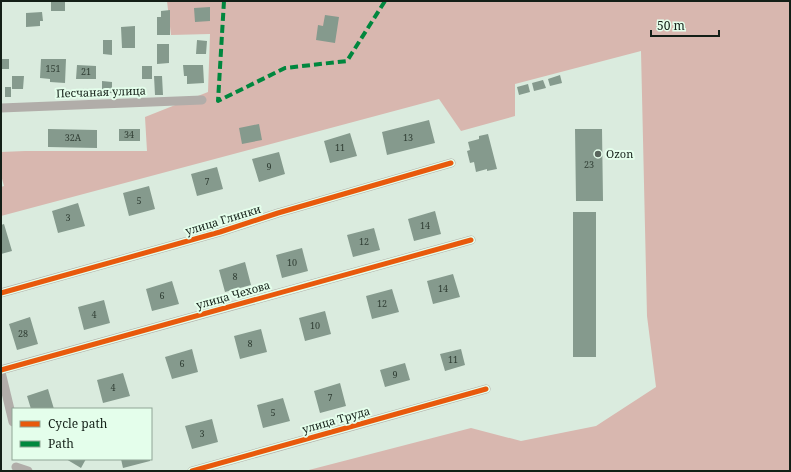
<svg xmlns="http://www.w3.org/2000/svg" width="791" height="472" viewBox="0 0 791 472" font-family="'Noto Serif',serif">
<rect width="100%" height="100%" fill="#daebde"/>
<path fill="#d8b7af" d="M167 1H790V471H305L471 428 521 441 596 426 656 387 647 316 641 51 515 84V116L461 131 439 99 1 216V187L4 186 1 175V152L25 151H147L145 117 208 92 210 34 171 35Z"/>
<path fill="#859a8d" d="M51 1H65V11H51Z
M210 7V21L195 22 194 8Z
M170 10V35H157V17H161V11Z
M42 12 43 21H40V26L26 27V13Z
M325 15 339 17 335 43 316 40 318 25 323 26Z
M135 26V48H122L121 27Z
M103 40H112V55L103 54Z
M197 40 207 41 206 54H196Z
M157 44H169V63L157 64Z
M1 59H9V69H1Z
M41 59H66L65 83 50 82V79L40 78Z
M77 65 96 66V79H76Z
M183 65H203L204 83 187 84V76H184Z
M142 66H152V79H142Z
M560 75 562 83 550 86 548 79Z
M12 76H24L23 89H12Z
M154 76H162L163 95H155Z
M543 80 546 88 534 91 532 83Z
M102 81 112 82V93H102Z
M528 84 530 92 519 95 517 87Z
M5 87H11V97H5Z
M130 87H143V94H130Z
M429 120 435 143 387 155 382 132Z
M259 124 262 140 242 144 239 128Z
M48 129 97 130V148L48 147Z
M119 129H140V141H119Z
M575 129H602L603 201H576Z
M350 133 357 156 330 163 324 141Z
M488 134 497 169 487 171V169L476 172 474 162 470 163 467 151 470 150 468 142 479 139V136Z
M279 152 285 174 259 182 252 159Z
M217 167 223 189 197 196 191 174Z
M149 186 155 209 129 216 123 193Z
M78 203 85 226 58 233 52 211Z
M435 211 441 234 414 241 408 219Z
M573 212H596V357H573Z
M4 224 12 251 1 254V225Z
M374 228 380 250 353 257 347 235Z
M302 248 308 271 282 278 276 255Z
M245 262 251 285 225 292 219 270Z
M453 274 460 297 433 304 427 281Z
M172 281 179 304 152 311 146 289Z
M392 289 399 312 372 319 366 296Z
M104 300 110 323 84 330 78 307Z
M325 311 331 334 305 341 299 318Z
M30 317 38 344 17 350 9 324Z
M261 329 267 352 240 359 234 336Z
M192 349 198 372 172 379 165 357Z
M461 349 465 365 445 371 440 354Z
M405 363 410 380 385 387 380 370Z
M123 373 130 396 103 403 97 380Z
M340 383 346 406 320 413 314 391Z
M48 389 54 409H31L27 396Z
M283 398 290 421 263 428 257 405Z
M212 419 218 442 192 449 185 426Z
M66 459H86L81 468Z
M121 459H150V461L123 468Z"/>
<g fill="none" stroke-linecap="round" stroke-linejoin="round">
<path stroke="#b1ada9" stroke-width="9" d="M1 108 202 100
M1 293 220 232 278 213 451 163
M1 370 471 240
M1 372 13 422
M16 467 28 471
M192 471 486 389"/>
<path stroke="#00873e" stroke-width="4" stroke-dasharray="8 4" stroke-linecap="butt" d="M224 1 218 101 285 68 347 61 385 1"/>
<defs>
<path id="cycleway" d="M1 293 220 232 278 213 451 163
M1 370 471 240
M192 471 486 389"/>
</defs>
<use href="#cycleway" stroke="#e4feeb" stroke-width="8"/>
<use href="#cycleway" stroke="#e8590c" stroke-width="5"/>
</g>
<circle fill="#59665d" stroke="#e4feeb" stroke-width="1.5" cx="598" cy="154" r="4"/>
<g text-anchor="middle" stroke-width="4" stroke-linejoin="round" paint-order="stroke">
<g font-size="9" fill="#303e34">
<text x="53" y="72">151</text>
<text x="86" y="75">21</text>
<text x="129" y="138">34</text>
<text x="73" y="141">32А</text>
<text x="408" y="141">13</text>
<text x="340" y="151">11</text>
<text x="589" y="168">23</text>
<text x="269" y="170">9</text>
<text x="207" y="185">7</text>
<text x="139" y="204">5</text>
<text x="68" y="221">3</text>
<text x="425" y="229">14</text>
<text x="364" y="245">12</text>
<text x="292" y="266">10</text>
<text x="235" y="280">8</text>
<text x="443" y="292">14</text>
<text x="162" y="299">6</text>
<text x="382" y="307">12</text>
<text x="94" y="318">4</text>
<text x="315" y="329">10</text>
<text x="23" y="337">28</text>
<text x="250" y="347">8</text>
<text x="453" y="363">11</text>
<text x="182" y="367">6</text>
<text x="395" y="378">9</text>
<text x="113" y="391">4</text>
<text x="330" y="401">7</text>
<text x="273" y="416">5</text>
<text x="202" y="437">3</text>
</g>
<g font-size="11" fill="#131f17" stroke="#e4feeb">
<text transform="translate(101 92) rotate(-2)" y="4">Песчаная улица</text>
<text transform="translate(223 220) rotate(-17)" y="4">улица Глинки</text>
<text transform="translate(233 295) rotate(-16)" y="4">улица Чехова</text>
<text transform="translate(336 420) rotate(-16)" y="4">улица Труда</text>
</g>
<g font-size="11" fill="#131f17" stroke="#e4feeb" text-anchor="start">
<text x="606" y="158">Ozon</text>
</g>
</g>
<rect width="791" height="472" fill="none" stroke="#131f17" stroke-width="4"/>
<rect x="12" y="408" width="140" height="52" fill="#e4feeb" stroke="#90a596"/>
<rect x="20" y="421" width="20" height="6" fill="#e8590c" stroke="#90a596"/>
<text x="48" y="428" font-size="12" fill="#131f17">Cycle path</text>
<rect x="20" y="441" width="20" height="6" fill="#00873e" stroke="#90a596"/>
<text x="48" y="448" font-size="12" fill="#131f17">Path</text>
<path d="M651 30v6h68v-6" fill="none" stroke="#131f17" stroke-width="2"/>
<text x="657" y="30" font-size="12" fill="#131f17" stroke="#e4feeb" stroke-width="3" paint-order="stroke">50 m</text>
</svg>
